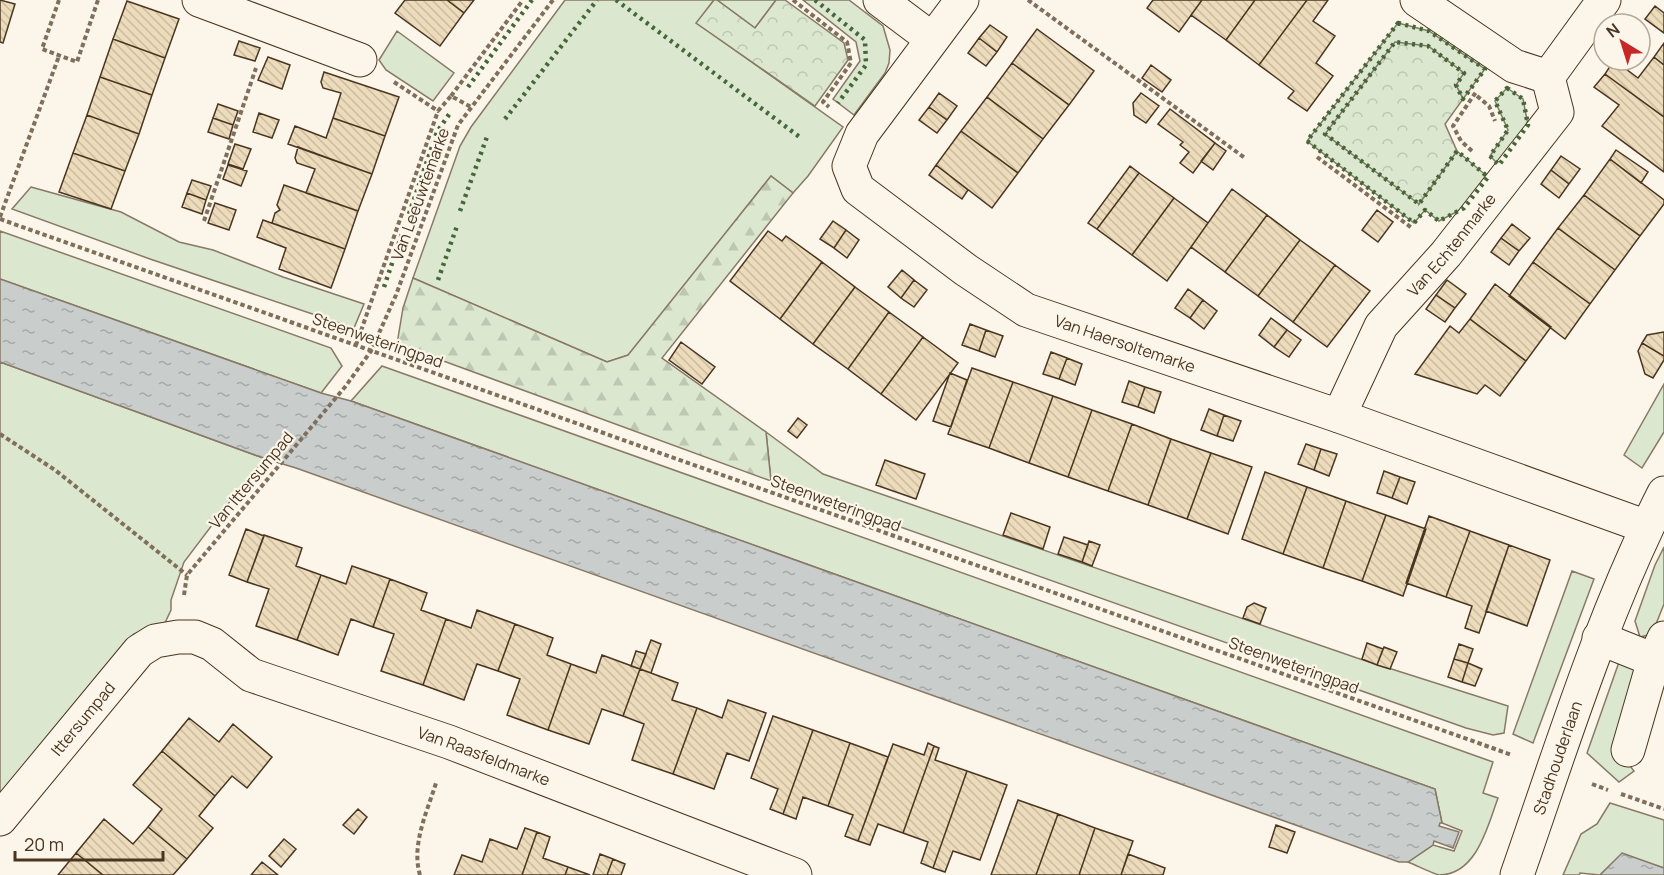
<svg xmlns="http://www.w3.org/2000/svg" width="1664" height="875" viewBox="0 0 1664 875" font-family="Manrope,sans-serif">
<defs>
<pattern id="forest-firs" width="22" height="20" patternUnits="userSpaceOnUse" patternTransform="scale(1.5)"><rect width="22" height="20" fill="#dce7d0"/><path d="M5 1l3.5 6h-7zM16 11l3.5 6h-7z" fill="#bec7b2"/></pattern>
<pattern id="park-crowns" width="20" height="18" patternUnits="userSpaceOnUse" patternTransform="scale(1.5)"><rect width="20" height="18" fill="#dce7d0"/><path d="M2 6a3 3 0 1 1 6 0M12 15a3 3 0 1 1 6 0" fill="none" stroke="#bec7b2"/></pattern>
<pattern id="water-ripples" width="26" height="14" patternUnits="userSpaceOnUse" patternTransform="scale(1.5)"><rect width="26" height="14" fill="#c9cecd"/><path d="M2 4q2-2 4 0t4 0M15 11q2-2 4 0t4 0" fill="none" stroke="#a5a8a6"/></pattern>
<pattern id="building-back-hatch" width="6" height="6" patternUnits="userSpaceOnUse" patternTransform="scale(1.5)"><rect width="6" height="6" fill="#ecdcbc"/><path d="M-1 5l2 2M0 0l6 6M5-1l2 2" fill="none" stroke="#ccbda1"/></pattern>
</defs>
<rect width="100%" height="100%" fill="#fbf6e9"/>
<path fill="#dce7d0" stroke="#887966" stroke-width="1.5" d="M565 0H714L697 23 843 127 808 176 793 193 771 176 629 355 607 362 413 278 460 146 471 127Z
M717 0H776L755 28Z
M803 0H849L883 26 890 50 889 63 885 73 854 115 833 99 860 61 856 42Z
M1398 23 1429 31 1485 69 1463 99 1456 85 1463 73 1428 46 1419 204 1457 151 1488 177 1464 208 1439 221 1425 210 1414 223 1307 141Z
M397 31 454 73 433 101 386 70 379 60Z
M1507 88 1523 99 1528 125 1499 165 1490 156 1508 130 1495 101Z
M31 187 121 212 179 242 213 250 283 277 364 304 354 328 150 259 12 209Z
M0 231 331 348 342 366 321 393 0 279Z
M0 362 266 459 247 479 184 562 171 600V610L164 625 134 634 0 794Z
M382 366 1493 762 1483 793 1498 798C1488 825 1477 875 1439 875 1429 872 1418 866 1408 862L1433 845 1454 851 1462 831 1442 823 1435 789 351 401Z
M1664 384V432L1642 468 1624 455Z
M766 432 823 474 1357 658 1508 706 1504 733 1493 735 1466 728 771 481Z
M1664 547V604L1652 634 1640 637 1635 621 1655 565Z
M1572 571 1594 579 1533 743 1513 734Z
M1619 662 1639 672 1617 749 1634 771 1619 782 1587 753Z
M1610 803 1664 820V868L1622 854 1600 875 1580 873 1579 875H1563L1581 834 1597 824Z"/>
<path fill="url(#forest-firs)" stroke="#887966" stroke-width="1.5" d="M771 176 793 193 662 358 766 432 771 481 397 344 403 308 413 278 607 362 628 355Z"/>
<path fill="url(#park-crowns)" stroke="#887966" stroke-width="1.5" d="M714 0H717L755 28 776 0H785L844 43 848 60 815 106 696 23Z
M1395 42 1428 46 1464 73 1456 85 1463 99 1445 124 1457 151 1419 204 1325 134Z"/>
<path fill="url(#water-ripples)" stroke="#887966" stroke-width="1.5" d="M0 279 321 393 351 401 1435 789 1442 823H1440L1439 826 1459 832 1453 848 1434 841 1433 845 1408 862H1399L296 468 266 459 0 362Z
M1622 853 1664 868V875H1600Z"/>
<path fill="url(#building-back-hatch)" stroke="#4a3520" stroke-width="1.5" d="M0 0 15 4 3 43 0 42Z
M405 0H447L464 13 440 46 395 13Z
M447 0H474L464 13Z
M1153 0H1202L1179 32 1147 8Z
M1202 0H1255L1226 40 1191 15Z
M1255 0H1307L1259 65 1226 40Z
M1307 0H1328L1313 21 1335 36 1316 63 1333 76 1307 111 1288 98 1294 91 1259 65Z
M127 1 179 19 165 58 113 39Z
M1655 6 1664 13V33L1645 19Z
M990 25 1007 37 997 52 979 38Z
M1037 29 1094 71 1069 105 1012 63Z
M979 38 997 52 986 66 968 53Z
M113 39 165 58 152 95 100 77Z
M239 41 260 48 255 61 234 55Z
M1664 43V65L1654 57Z
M268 57 290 65 282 89 258 80Z
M1654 57 1664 65V117L1605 74 1614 60 1638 78Z
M1012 63 1069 105 1043 139 987 97Z
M1151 65 1171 80 1162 92 1142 78Z
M324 72 399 97 385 136 333 118 341 93 323 88 321 82Z
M1605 74 1664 117V172L1602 126 1619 105 1594 87Z
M100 77 152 95 139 134 87 115Z
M939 93 957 106 947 120 929 107Z
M1141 93 1159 106 1146 123 1134 115 1133 103Z
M987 97 1043 139 1018 173 961 131Z
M218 104 238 111 233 125 213 118Z
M929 107 947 120 937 133 919 120Z
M1170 109 1215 143 1193 173 1180 163 1189 152 1180 145 1183 142 1158 124Z
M259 113 279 120 272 138 253 132Z
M87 115 139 134 125 171 73 153Z
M213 118 233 125 229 139 208 132Z
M333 118 385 136 372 174 288 144 295 126 326 138Z
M961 131 1018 173 992 208 936 165Z
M1215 143 1226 151 1213 170 1201 161Z
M235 144 251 149 243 169 228 164Z
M298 147 372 174 358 211 306 193 315 169 297 163 295 158Z
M1616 150 1648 172 1641 183 1610 159Z
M73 153 125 171 111 209 59 192Z
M1561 156 1580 169 1569 184 1551 170Z
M1610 159 1664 200V204L1640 236 1584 195Z
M228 165 247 171 241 186 223 179Z
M936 165 968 190 962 199 929 175Z
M1130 166 1139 173 1097 229 1088 223Z
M1551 170 1569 184 1559 198 1541 184Z
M1139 173 1174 198 1132 255 1097 229Z
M192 180 211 186 206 200 187 193Z
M284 185 358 211 345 249 272 223 275 213 280 210 277 205Z
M1232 189 1267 215 1225 272 1191 247Z
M187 193 206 200 202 214 182 207Z
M1584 195 1640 236 1615 270 1558 228Z
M1174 198 1208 223 1167 281 1132 255Z
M215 203 236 210 229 230 208 223Z
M1377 210 1393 222 1378 242 1362 230Z
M1267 215 1300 240 1258 296 1225 272Z
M263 220 345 249 331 288 279 269 286 248 257 237Z
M833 221 846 230 834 248 820 239Z
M1512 224 1530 238 1519 251 1501 238Z
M1558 228 1615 270 1590 304 1533 262Z
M846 230 859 240 847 258 834 248Z
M768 231 782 241 786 236 822 262 780 319 730 281Z
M1501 238 1519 251 1509 265 1491 252Z
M1300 240 1335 265 1293 322 1258 296Z
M822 262 855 287 813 344 780 319Z
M1533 262 1590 304 1565 339 1509 296Z
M1335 265 1370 291 1327 347 1293 322Z
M902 270 914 280 901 298 888 287Z
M914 280 927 290 914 307 901 298Z
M1447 280 1466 294 1455 308 1436 295Z
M1495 284 1551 327 1526 361 1470 319Z
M855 287 889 312 848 369 813 344Z
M1188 289 1203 300 1190 318 1175 308Z
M1436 295 1455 308 1445 322 1426 309Z
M1203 300 1217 311 1204 329 1190 318Z
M889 312 923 337 881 394 848 369Z
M1271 318 1287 330 1274 347 1259 335Z
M1470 319 1526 361 1500 396 1485 385 1477 394 1415 374 1450 326 1459 333Z
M970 324 986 330 979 351 962 345Z
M986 330 1003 336 995 357 979 351Z
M1287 330 1301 340 1289 357 1274 347Z
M1664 332V356L1642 343 1647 335Z
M923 337 958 363 916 420 881 394Z
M681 342 715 367 702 384 669 360Z
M1642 343 1664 356V360L1653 378 1645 374 1638 351Z
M1051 352 1067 358 1059 379 1043 374Z
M1067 358 1082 364 1075 385 1059 379Z
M972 368 1013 382 989 448 948 434Z
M950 373 967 380 951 427 933 421Z
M1129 381 1145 387 1138 407 1122 402Z
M1013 382 1053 396 1029 463 989 448Z
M1145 387 1161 392 1154 413 1138 407Z
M1053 396 1092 410 1068 477 1029 463Z
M1209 409 1224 415 1217 436 1201 430Z
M1092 410 1132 424 1108 491 1068 477Z
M1224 415 1241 421 1233 441 1217 436Z
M798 418 807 425 797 438 788 431Z
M1132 424 1171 439 1148 505 1108 491Z
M1171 439 1211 453 1187 519 1148 505Z
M1306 444 1321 449 1314 470 1298 464Z
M1321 449 1337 454 1329 476 1314 470Z
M1211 453 1252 467 1228 534 1187 519Z
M885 460 925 474 916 499 876 485Z
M1384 471 1400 477 1392 498 1377 493Z
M1265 472 1307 487 1283 554 1242 539Z
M1400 477 1415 482 1407 504 1392 498Z
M1307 487 1346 501 1323 568 1283 554Z
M1346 501 1386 515 1362 581 1323 568Z
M1011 513 1050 527 1043 549 1003 535Z
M1386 515 1426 529 1403 596 1362 581Z
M1429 516 1470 531 1446 597 1406 583Z
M246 529 264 536 247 582 229 575Z
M1470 531 1509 545 1479 633 1465 628 1472 606 1446 597Z
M264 535 302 548 296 566 321 575 297 640 256 626 269 589 247 582Z
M1064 537 1088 545 1082 562 1058 554Z
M1089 541 1100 545 1092 566 1082 562Z
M1509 545 1550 560 1527 626 1486 611Z
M352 566 390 579 373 627 351 619 338 655 297 640 321 575 346 584Z
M390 579 427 593 421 610 446 619 423 685 381 671 394 634 373 627Z
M1254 603 1266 608 1260 624 1243 618 1247 607Z
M477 610 515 624 498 671 477 664 464 700 423 685 446 619 471 628Z
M515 624 553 638 547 655 571 664 548 730 507 715 520 679 498 671Z
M651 640 661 644 651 673 640 669Z
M1367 643 1383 649 1377 665 1362 659Z
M1459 644 1473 649 1468 663 1454 659Z
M1384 647 1397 652 1390 669 1377 665Z
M636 651 646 654 640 669 631 666Z
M602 655 640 669 623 716 602 709 589 744 548 730 571 664 596 673Z
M1454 659 1468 663 1462 682 1448 677Z
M1468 663 1482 669 1475 686 1462 682Z
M640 669 678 683 672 700 697 708 673 774 632 760 644 724 623 716Z
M728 700 766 713 749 761 727 753 714 789 673 774 697 708 722 718Z
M773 716 813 730 783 814 770 809 778 789 751 778Z
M189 718 219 742 233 724 272 757 247 788 232 776 215 796 162 751Z
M813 730 850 743 828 806 803 797 796 819 783 814Z
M850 743 888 757 858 841 845 836 853 815 828 806Z
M928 743 934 746 903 833 878 824 870 845 858 841 893 744 924 755Z
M934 746 939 748 935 760 967 771 933 868 921 863 928 842 903 833Z
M162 751 215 796 199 816 213 828 187 859 148 827 162 809 133 785Z
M967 771 1007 785 980 860 953 851 945 872 933 868Z
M1018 800 1058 814 1036 875H991Z
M358 809 367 817 354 834 343 825Z
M1058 814 1095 828 1079 875H1036Z
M104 819 133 844 148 827 187 859 173 875H103L76 853Z
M1276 825 1295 832 1287 853 1269 847Z
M525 828 537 832 522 875H454L462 855 482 862 490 839 517 849Z
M1095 828 1133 841 1121 875H1079Z
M537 832 550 837 543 858 568 867 565 875H522Z
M284 839 296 849 281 867 269 856Z
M76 853 103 875H58Z
M600 854 613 859 607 875H593Z
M1128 854 1165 868 1163 875H1121Z
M613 859 625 864 621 875H607Z
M262 862 278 875H251Z
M568 867 590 875H565Z"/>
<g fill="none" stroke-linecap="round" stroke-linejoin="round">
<defs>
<g id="street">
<path d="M199 0 360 60"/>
<path d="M880 0 932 39"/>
<path id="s1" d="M962 0 862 134 849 166 858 189 966 270 1026 310 1339 416 1647 527"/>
<path d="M1417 0 1514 66 1548 77"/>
<path d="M1548 77 1604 0"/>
<path id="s2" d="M1339 416 1381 326 1446 254 1557 112 1548 77"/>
<path d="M1599 638 1654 660 1664 638"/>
<path d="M1628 750 1654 660"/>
<path id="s3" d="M0 819 139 651 155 641 178 637H195L212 644 251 675 449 742 795 875"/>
</g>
<g id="secondary">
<path id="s4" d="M1517 875C1562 746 1602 615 1664 493"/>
</g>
</defs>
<use href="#street" stroke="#4a3520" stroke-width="35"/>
<use href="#secondary" stroke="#4a3520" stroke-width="35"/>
<path stroke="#7f6f5c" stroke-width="4" stroke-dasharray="4.5 3" stroke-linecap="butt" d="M59 0 42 49 77 62 98 0
M793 0 847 42 851 63 823 102 829 107
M1028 0 1245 158
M394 82 438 111 451 96 471 107
M451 96 523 0
M1477 96 1489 106 1495 121
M1472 151 1461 141 1453 126 1476 92
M1317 157 1412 228
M0 217 59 56
M0 219 1512 755
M204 221 256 68
M356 345 438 111
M0 434 55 470 187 575
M184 595 187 575 345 387 371 351 396 295 458 125 553 0
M1592 784 1608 790
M1621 794 1664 809
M420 875C411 845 427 812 436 783"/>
<use href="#street" stroke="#fbf6e9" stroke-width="33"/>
<use href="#secondary" stroke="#fbf6e9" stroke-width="33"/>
<path stroke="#436837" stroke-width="4.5" stroke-dasharray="3 4.5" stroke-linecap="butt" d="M616 0 801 138
M815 0 865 40 866 65 838 103
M1398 23 1429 31 1485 69 1463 99 1456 85 1464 73 1428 46 1395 42 1325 134 1419 204 1457 151 1488 177 1464 208 1439 221 1425 210 1414 223 1307 141Z
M468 87 532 0
M1507 88 1523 99 1528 125 1499 165 1490 156 1508 130 1495 101Z
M505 119 597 0
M460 211 488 134
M409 214 437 132 450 113
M438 280 457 226
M384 287 404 228"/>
</g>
<g text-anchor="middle" stroke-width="4.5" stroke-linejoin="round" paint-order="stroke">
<g font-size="16" fill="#4a3520" stroke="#fbf6e9">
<text transform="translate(420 194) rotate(-70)" y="6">Van Leeuwtemarke</text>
<text dy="6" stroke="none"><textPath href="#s2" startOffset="207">Van Echtenmarke</textPath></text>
<text transform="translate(378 340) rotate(19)" y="6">Steenweteringpad</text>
<text dy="6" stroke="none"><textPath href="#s1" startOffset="538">Van Haersoltemarke</textPath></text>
<text transform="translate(251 480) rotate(-50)" y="6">Van Ittersumpad</text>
<text transform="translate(836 503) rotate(20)" y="6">Steenweteringpad</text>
<text transform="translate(1294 665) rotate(20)" y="6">Steenweteringpad</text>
<text dy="6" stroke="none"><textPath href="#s3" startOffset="130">Ittersumpad</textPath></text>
<text dy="6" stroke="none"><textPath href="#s3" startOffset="592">Van Raasfeldmarke</textPath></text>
<text dy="6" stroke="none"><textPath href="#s4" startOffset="124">Stadhouderlaan</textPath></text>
</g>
</g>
<g transform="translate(1622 42) rotate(322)"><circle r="28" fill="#fbf6e9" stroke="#b4a999" stroke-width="1.5"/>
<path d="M0-4.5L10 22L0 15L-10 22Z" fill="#c62828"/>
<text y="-9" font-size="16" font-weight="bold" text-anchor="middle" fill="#4a3520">N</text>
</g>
<path d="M15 851v9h148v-9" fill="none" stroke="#4a3520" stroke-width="3"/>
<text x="24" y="851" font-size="18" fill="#4a3520" stroke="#fbf6e9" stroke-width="4.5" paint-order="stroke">20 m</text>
</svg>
